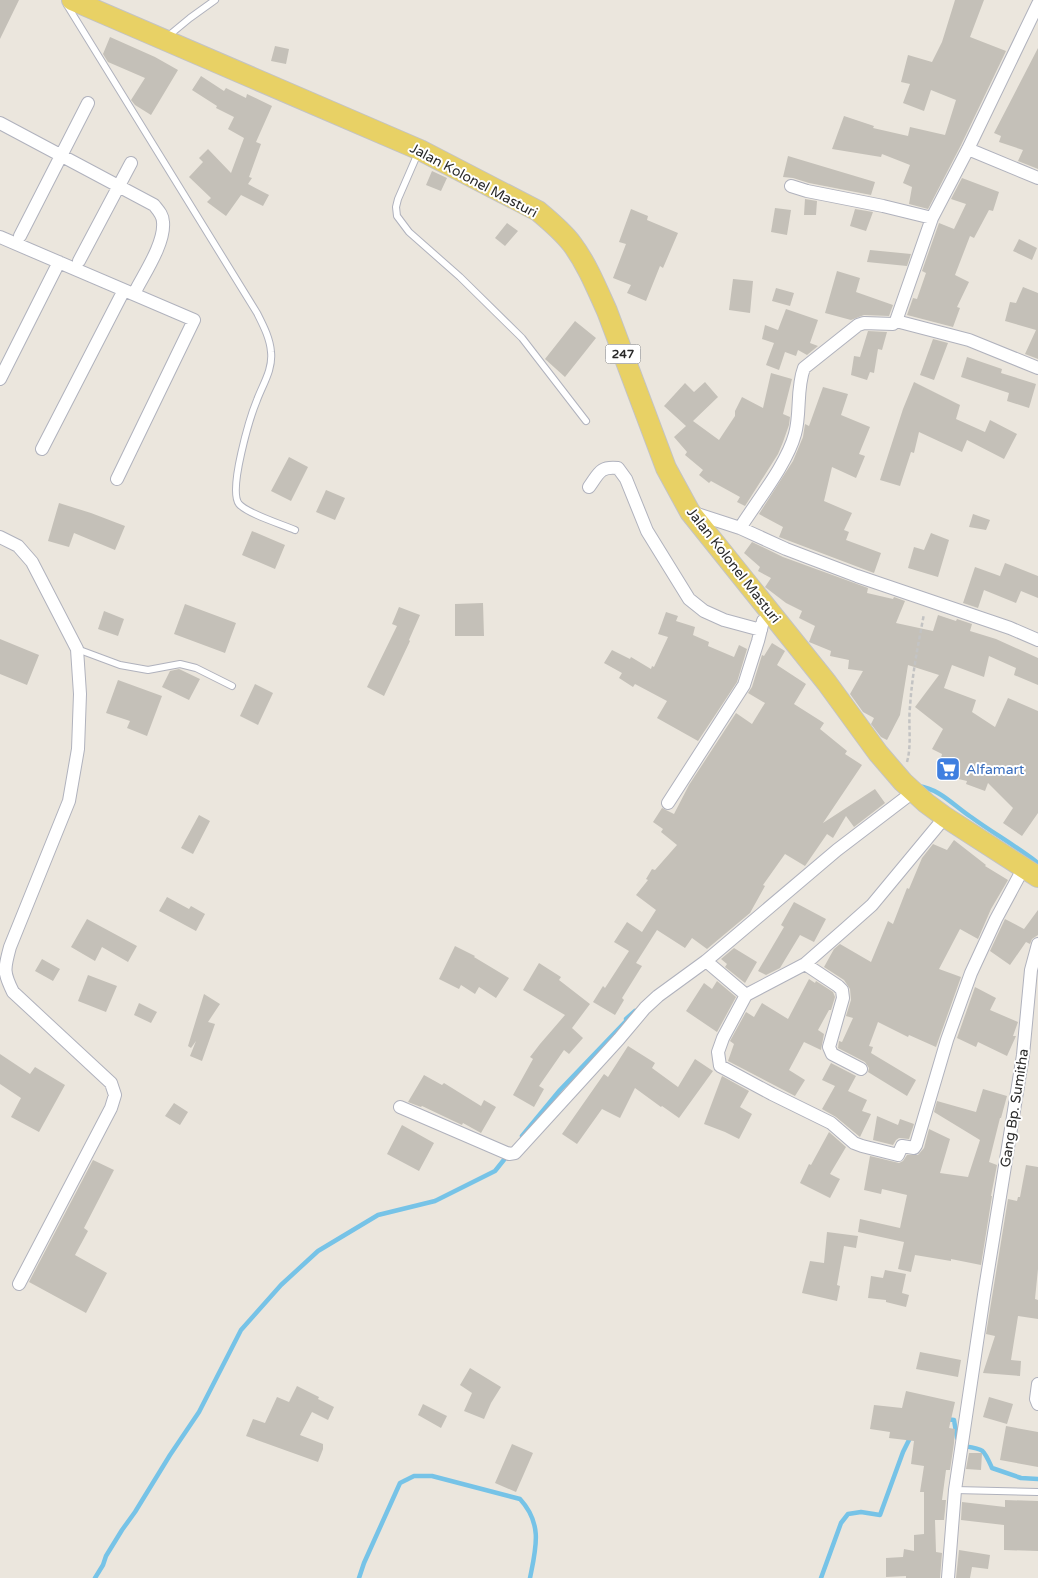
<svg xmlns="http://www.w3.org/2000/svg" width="1038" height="1578" viewBox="0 0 1038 1578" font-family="'Varela Round',sans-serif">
<rect width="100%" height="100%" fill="#ebe6dd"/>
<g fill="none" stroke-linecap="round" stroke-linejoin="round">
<path stroke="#76c3e7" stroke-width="4.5" d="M918 786C940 789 953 805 971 817 993 833 1016 846 1038 863
M522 1136 560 1090 630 1017 626 1019 635 1011
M945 1419 954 1420 957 1438
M963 1446C984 1449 983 1448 992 1468L1021 1478 1038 1479
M95 1578 103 1565 106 1556 122 1530 135 1512 170 1455 199 1412 241 1330 281 1285 318 1251 378 1215 435 1201 495 1171 507 1156
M359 1578 364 1563 400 1483 414 1476H432L520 1499C543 1524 536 1548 530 1578
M821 1578 841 1523 848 1514 861 1512 880 1515 903 1452 911 1436"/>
</g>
<path fill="#c4c0b8" d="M0 0H19L0 39Z
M955 0H984L970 37 1006 51 961 145 928 209 909 204 912 187 903 183 910 165 882 154 881 157 832 149 844 116 874 126 873 128 908 136 910 127 945 135 956 100 931 90 924 111 903 103 910 84 901 82 908 55 932 62 942 42Z
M110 37 155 57 178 70 151 115 135 105 131 100 145 78 108 62 103 54Z
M275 46 289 49 286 64 271 61Z
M1038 48V169L1018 161 1023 150 999 142 1001 136 994 133Z
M201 76 224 91 226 88 246 98 247 94 272 106 256 142 261 144 249 177 252 178 248 184 269 195 263 206 241 195 226 216 207 202 211 198 189 177 203 162 199 158 208 149 231 173 244 138 228 129 234 117 216 108 217 106 192 90Z
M788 156 875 182 871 195 809 183 793 178 783 177Z
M432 171 447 178 441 191 426 185Z
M962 178 999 192 993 211 989 210 974 238 970 236 955 275 969 282 957 307 960 308 953 327 907 315 913 298 917 299 926 273 922 271 939 223 954 229 966 204 951 199Z
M805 199 817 201 816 215H804Z
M775 208 791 210 787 235 771 232Z
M631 209 648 216 647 220 678 233 663 268 660 266 646 301 627 293 631 285 613 278 626 244 619 242Z
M855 209 873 212 866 231 850 226Z
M507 223 518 231 505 246 495 238Z
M1019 239 1037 248 1032 260 1013 251Z
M870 250 911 254 907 266 867 262Z
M837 271 860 278 856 292 893 305 889 316 864 315 851 320 825 313Z
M733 279 753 281 750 313 729 310Z
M1023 287 1038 293V359L1025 354 1036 330 1005 321 1010 302 1016 303Z
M776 288 794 293 790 306 772 301Z
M786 309 818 320 810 343 818 346 807 355 798 350 796 356 785 352 779 370 766 365 774 343 762 339 765 325 778 330Z
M575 321 596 338 565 377 545 359Z
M868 331 887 332 882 350 878 349 874 373 870 372 867 380 851 375 854 356 860 357Z
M933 339 948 343 934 380 920 375Z
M967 357 1002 369 1001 373 1036 384 1029 408 1007 401 1009 393 961 377Z
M771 373 792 379 783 414 790 417 789 425 783 442 778 454 745 506 737 502 740 497 711 481 709 483 699 475 703 470 685 455 687 452 674 437 686 426 664 406 685 383 694 392 705 382 718 397 693 421 719 440 735 416V411L742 397 763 408Z
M914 382 960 405 956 419 985 432 990 420 1017 434 1004 459 967 440 962 452 919 432 914 453 911 452 900 486 880 480 903 409Z
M823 387 848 394 841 415 870 427 859 454 865 456 856 478 832 467 824 501 852 513 844 530 849 532 846 540 881 553 874 573 779 537 783 527 759 514 793 461 803 437 805 424 809 426Z
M289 457 308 467 291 501 271 491Z
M326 490 345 498 335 520 316 512Z
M59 503 91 513 125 526 115 550 74 533 69 547 48 541Z
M973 514 990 520 986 530 969 527Z
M252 531 285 545 275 569 242 555Z
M931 533 949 540 938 577 908 568 914 547 924 550Z
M752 542 783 557 868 588 867 593 893 599 894 597 905 601 896 623 933 631 938 615 956 621 957 619 972 624 970 631 996 639 1038 658V685L1014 675 1016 668 989 656 984 677 952 665 944 688 976 700 972 712 995 727 1008 698 1038 711V813L1022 836 1003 823 1013 808 988 783 985 791 966 784 967 781 937 774 942 754 932 749 943 729 915 707 939 675 908 665 900 715 887 740 881 737 871 724 874 718 863 712 850 694 863 671 848 669 849 660 830 656 831 651 809 642 815 626 799 618 802 611 786 603 765 587 771 578 758 571 760 567 744 553Z
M1005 563 1038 576V598L1021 591 1016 603 984 590 978 608 963 603 975 567 1000 576Z
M483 603 484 636H455V604Z
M185 604 236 623 225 653 174 634Z
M399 607 420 615 409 640 410 641 384 696 367 687 397 626 392 624Z
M104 611 124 619 118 636 98 629Z
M666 612 678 616 676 621 695 627 693 635 709 642 708 646 734 657 739 645 747 649 737 682 698 741 657 718 667 701 635 684 633 687 619 678 622 673 604 663 612 650 630 659 631 657 651 669 652 666 654 667 668 637 658 634Z
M0 639 39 655 27 685 0 674Z
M772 643 785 651 777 665 806 684 794 704 824 723 820 729 847 751 845 754 862 765 823 823 875 789 885 803 854 827 846 816 833 838 827 834 805 866 785 854 763 885 765 886 750 913 707 949 692 938 685 948 657 930 636 963 642 966 622 998 624 1000 615 1015 593 1002 603 986 605 988 629 951 614 942 627 922 642 932 656 910 636 895 648 880 646 879 652 869 655 870 677 845 661 832 663 829 653 822 662 808 674 814 689 785 736 713 752 724 765 703 748 693 752 687 762 655 764 656Z
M179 669 200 679 189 700 162 687 170 671Z
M118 680 162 696 147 736 127 728 130 721 106 713Z
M255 684 273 693 258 725 240 716Z
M199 815 210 821 193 854 181 848Z
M954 840 986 865 985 866 1008 880 991 909 978 939 960 929 939 969 961 977 936 1047 909 1035 908 1037 878 1022 869 1046 873 1047 871 1053 916 1080 907 1096 868 1072 869 1068 865 1062 838 1048 839 1041 842 1042 853 1018 846 1016 851 1000 850 989 844 980 824 967 834 949 840 944 871 962 888 921 893 924 907 888 909 889 922 858 933 844 947 850Z
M167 897 189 909 191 906 205 914 196 931 159 911Z
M794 902 826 919 814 942 800 935 780 968 766 975 758 971 784 927 781 925Z
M1038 910V935L1032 939 1030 944 1026 942 1010 965 990 951 1005 919 1024 929Z
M87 919 137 946 128 962 102 947 95 961 71 947Z
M455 946 475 956 474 957 509 978 496 998 479 987 475 994 461 985 459 989 439 979Z
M734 948 757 962 745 983 725 967 727 964 721 959Z
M42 959 60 969 53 981 35 971Z
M539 963 561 977 559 980 590 1004 572 1028 583 1038 569 1054 564 1050 539 1086 544 1089 534 1107 513 1095 533 1059 530 1057 540 1044 565 1015 523 990Z
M88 975 117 986 106 1012 78 1001Z
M809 979 815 983 816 981 833 992 835 997 831 1010H829L818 1030 824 1034 821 1050 804 1042 789 1070 805 1080 795 1096 728 1061 734 1044 730 1041 746 1012 754 1017 762 1003 788 1019Z
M717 981 736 997 717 1032 686 1011 704 983 712 989Z
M975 987 996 998 990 1010 1018 1022 1013 1036H1016L1007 1056 978 1042 976 1047 957 1038Z
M204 994 220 1004 208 1022 215 1024 202 1061 190 1056 196 1041 191 1048 188 1046Z
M139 1003 157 1012 151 1023 134 1015Z
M628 1046 655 1063 652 1068 678 1087 695 1059 713 1071 679 1118 662 1106 661 1107 635 1088 620 1118 602 1109 577 1144 562 1134 604 1074 608 1077Z
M0 1054 30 1074 35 1067 65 1085 39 1132 11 1117 21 1098 0 1084Z
M831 1063 856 1076 848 1091 867 1100 862 1111 871 1114 860 1137 836 1117 822 1109 835 1086 822 1080Z
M424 1075 442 1085 444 1083 481 1106 484 1100 496 1107 481 1133 463 1123 462 1125 422 1106 421 1107 408 1102Z
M722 1076 749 1091 740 1107 752 1114 739 1139 725 1132 704 1124Z
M983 1089 1007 1096 1001 1118H1000L989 1162 997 1165 991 1196H992L981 1265 951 1259V1261L915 1255 911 1272 898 1269 904 1242 858 1232 860 1219 900 1228 907 1195 882 1189 881 1194 864 1190 870 1156 899 1163 903 1161 907 1155H918L924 1148 929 1129 950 1139 940 1173 968 1177 980 1140 934 1112 937 1101 976 1112Z
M174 1103 188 1112 180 1125 165 1116Z
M877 1116 898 1125 900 1119 914 1124 909 1139 899 1138 896 1140 893 1145 873 1140Z
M402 1125 434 1143 419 1171 387 1154Z
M829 1132 846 1147 830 1174 840 1179 830 1198 800 1183 809 1164 811 1165Z
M93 1160 114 1170 84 1228 88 1231 75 1255 107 1273 86 1313 29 1282Z
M1026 1165 1038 1167V1269L1035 1299 1038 1300V1319L1018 1316 1011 1360 1021 1361 1020 1376 983 1373 995 1336 986 1334 1008 1199 1017 1201 1018 1197H1020Z
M827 1232 858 1236 856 1248 844 1246 837 1285 840 1286 837 1301 802 1293 810 1261 824 1263Z
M885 1270 906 1274 902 1293 909 1295 906 1307 886 1302V1300L868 1298 871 1276 883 1278Z
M920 1352 961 1360 958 1377 916 1369Z
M470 1368 501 1387 491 1403 484 1419 464 1411 472 1393 460 1385Z
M297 1386 319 1397 318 1399 334 1407 328 1420 312 1412 300 1435 323 1444V1449L318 1462 246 1436 253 1419 265 1423 277 1397 289 1402Z
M906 1391 955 1402 949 1428 955 1429 954 1443 950 1470H946L942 1500H946L944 1520H935L936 1552 942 1553 940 1578H906V1576L886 1577V1558L903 1557 904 1549 914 1551V1535L924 1534V1492H920L924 1466 911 1464 914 1441 889 1438 890 1432 870 1429 874 1405 902 1408Z
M989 1397 1013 1404 1007 1424 983 1417Z
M423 1404 447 1416 441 1428 418 1415Z
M1006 1426 1038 1432V1467L1000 1460Z
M512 1444 533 1453 516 1492 495 1483Z
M969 1453H982L981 1470 966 1469Z
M1005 1500 1038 1501V1551L1004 1550V1525L961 1520 962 1502 1005 1507Z
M959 1550 990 1555 988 1569 972 1567 970 1578H956Z"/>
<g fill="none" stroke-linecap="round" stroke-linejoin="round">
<defs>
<path id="lane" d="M67 5 257 313C263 325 270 338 271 352 273 369 263 384 257 400 250 417 228 490 239 504 248 514 281 524 295 530
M167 37 190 18 215 0
M418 153 398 199 396 207 397 216 409 232 460 277 522 338 586 421
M77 649 120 665 148 670 180 664 196 668 232 686
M955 1490 1038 1492"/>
<path id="street" d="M0 123 154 205C158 210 163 215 163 222 165 242 146 271 137 288
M968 149 1038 178
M791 186 807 191 883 206 932 218
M20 236 88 103
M0 237 194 320 117 479
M79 261 131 163
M896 321 969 340 1038 368
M0 379 59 262
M42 449 124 290
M589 487C599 473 600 466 618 468L626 479 647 531 689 599 704 611 724 620 761 630
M691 512 740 528 786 549 857 576 1010 628 1038 640
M740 528C757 501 787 464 795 434 801 413 796 389 804 368L858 325 864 323 893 324 896 321 932 218 968 149 1038 4
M0 537 18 546 32 562 77 649 80 694 78 749 69 801 10 947C4 969 3 972 13 992L111 1083 115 1095 111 1108 19 1284
M668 803 744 685 758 641 763 621
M706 961 746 995 723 1038 718 1052 720 1066 772 1094 831 1123 854 1143 862 1146 898 1155 902 1146 914 1148 916 1145 947 1040 971 973 996 919 1024 867
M805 964 838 986 842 990 843 998 829 1047 832 1054 861 1069
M746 995 805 964 845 929 872 905 945 817
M400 1107 509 1154 515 1153 619 1039 645 1008 658 996 706 961 837 850 913 792
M1038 1384 1036 1399 1038 1404
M948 1578 955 1490 984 1295 1023 1055 1031 970 1038 944"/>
<path id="primary" d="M72 0 420 150 538 211C550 221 563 232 572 244 587 264 597 289 607 311L666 468 690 512 827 683 878 753 903 782 926 803 945 817 1038 877"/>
</defs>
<use href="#lane" stroke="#b0b2bd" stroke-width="8"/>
<use href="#street" stroke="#b0b2bd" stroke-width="14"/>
<use href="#primary" stroke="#c3c3c3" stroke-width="22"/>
<path stroke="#c3c3c3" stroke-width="2.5" stroke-dasharray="4 2.5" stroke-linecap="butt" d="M907 762C912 744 908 725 910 707 912 675 918 645 924 614"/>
<use href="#lane" stroke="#fff" stroke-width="6"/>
<use href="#street" stroke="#fff" stroke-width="12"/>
<use href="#primary" stroke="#e8d165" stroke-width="20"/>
</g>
<defs>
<symbol id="supermarket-square" viewBox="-11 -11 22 22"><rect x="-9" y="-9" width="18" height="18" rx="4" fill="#3f7fe0" stroke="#fff"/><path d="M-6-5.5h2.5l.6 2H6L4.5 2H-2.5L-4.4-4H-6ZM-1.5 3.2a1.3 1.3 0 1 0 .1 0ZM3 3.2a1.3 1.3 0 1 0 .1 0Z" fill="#fff"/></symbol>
</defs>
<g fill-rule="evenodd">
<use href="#supermarket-square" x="934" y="755" width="28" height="28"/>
</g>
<g text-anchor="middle" stroke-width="4" stroke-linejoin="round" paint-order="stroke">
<rect fill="#fff" stroke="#6a6a6a" stroke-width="1" x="605.5" y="344.5" width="35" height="19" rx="4"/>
<g font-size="12" font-weight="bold" fill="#2a2a2a">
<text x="623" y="358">247</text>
</g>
<g font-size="14" fill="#2a2a2a" stroke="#fff">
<text transform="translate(474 180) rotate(28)" y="5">Jalan Kolonel Masturi</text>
<text transform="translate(734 565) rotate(52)" y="5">Jalan Kolonel Masturi</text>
<text transform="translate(1014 1108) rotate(-81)" y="5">Gang Bp. Sumitha</text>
</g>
<g font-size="14" fill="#366cbe" stroke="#fff" text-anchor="start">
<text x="966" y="774">Alfamart</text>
</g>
</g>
</svg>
